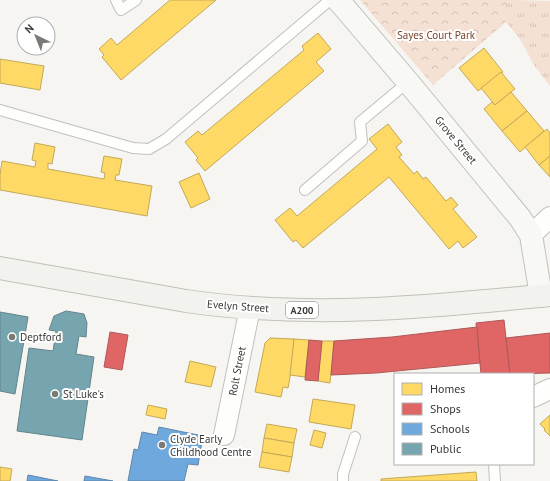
<svg xmlns="http://www.w3.org/2000/svg" width="550" height="481" viewBox="0 0 550 481" font-family="'PT Sans',sans-serif">
<defs>
<pattern id="grass-tufts" width="24" height="20" patternUnits="userSpaceOnUse"><rect width="24" height="20" fill="#f5e0d4"/><path d="M3 7l-1-3M5 7V3M7 7l1-3M15 17l-1-3M17 17v-4M19 17l1-3" fill="none" stroke="#d3c1b7"/></pattern>
<pattern id="park-crowns" width="20" height="18" patternUnits="userSpaceOnUse"><rect width="20" height="18" fill="#f5e0d4"/><path d="M2 6a3 3 0 1 1 6 0M12 15a3 3 0 1 1 6 0" fill="none" stroke="#d3c1b7"/></pattern>
</defs>
<rect width="100%" height="100%" fill="#f6f5f1"/>
<polygon fill="url(#grass-tufts)" points="511,0 550,1 550,86 534,65 520,39 506,22 499,10"/>
<polygon fill="url(#park-crowns)" points="360,0 511,0 499,10 506,22 433,85"/>
<g fill="#ffd966" stroke="#c3a958">
<polygon points="170,0 216,0 121,80 102,57 104,55 99,49 111,38 117,45"/>
<polygon points="318,33 331,49 316,62 324,71 205,171 196,160 198,158 185,142 198,131 202,135 304,50 302,46"/>
<polygon points="484,48 503,72 478,91 459,68"/>
<polygon points="0,59 44,66 40,90 0,83"/>
<polygon points="501,72 515,89 495,105 481,88"/>
<polygon points="511,92 527,111 502,131 484,109 492,102 495,105"/>
<polygon points="527,111 544,131 520,152 502,131"/>
<polygon points="388,124 402,142 396,147 402,155 399,157 414,174 417,171 423,179 426,177 446,201 451,197 458,205 453,209 477,237 463,248 458,241 449,249 389,177 303,248 296,240 293,242 275,220 290,208 297,216 377,149 369,139"/>
<polygon points="547,129 550,133 550,156 539,165 525,147"/>
<polygon points="35,143 55,147 52,164 48,163 48,169 104,179 105,173 101,172 104,156 122,159 119,175 116,175 115,180 152,186 147,216 0,190 0,175 2,161 35,167 36,161 32,160"/>
<polygon points="550,156 550,177 539,165"/>
<polygon points="199,173 210,199 191,208 179,182"/>
<polygon points="270,338 294,339 292,366 288,388 283,387 281,397 255,392 265,343"/>
<polygon points="294,339 309,340 305,377 290,375"/>
<polygon points="322,341 334,341 330,383 318,381"/>
<polygon points="190,361 216,367 211,387 185,382"/>
<polygon points="313,399 355,405 351,429 309,422"/>
<polygon points="148,405 167,409 165,419 146,415"/>
<polygon points="550,415 550,436 544,430 545,429 540,424"/>
<polygon points="267,424 297,429 294,443 264,438"/>
<polygon points="314,430 326,433 322,448 310,445"/>
<polygon points="264,438 294,443 292,457 262,452"/>
<polygon points="262,452 292,457 289,472 259,467"/>
<polygon points="0,467 12,469 10,481 0,481"/>
<polygon points="476,472 477,481 381,481 381,479"/>
</g>
<g fill="#e06666" stroke="#ae5858">
<polygon points="504,320 510,374 481,374 476,323"/>
<polygon points="477,327 480,363 376,373 331,375 334,341 392,337"/>
<polygon points="110,332 128,335 122,370 104,367"/>
<polygon points="550,333 550,373 510,374 506,338"/>
<polygon points="309,340 322,341 318,381 305,380"/>
</g>
<g fill="#6fa8dc" stroke="#5e86aa">
<polygon points="159,427 203,436 198,465 188,464 184,481 128,481 134,449 138,450 142,432 157,435"/>
<polygon points="28,475 58,481 27,481"/>
<polygon points="85,476 113,481 84,481"/>
</g>
<g fill="#76a5af" stroke="#63848b">
<polygon points="66,311 84,314 87,323 86,337 79,336 76,354 94,357 82,440 17,431 29,348 53,351 56,331 49,330 54,316"/>
<polygon points="0,312 28,317 15,394 0,391"/>
</g>
<g fill="none" stroke-linecap="round" stroke-linejoin="round">
<defs>
<g id="lane">
<polyline points="116,0 121,10 136,0"/>
<polyline points="0,110 133,148 149,149 166,139 330,0"/>
<polyline points="305,190 362,141 360,122 408,82"/>
<polyline points="494,464 495,481"/>
<polyline points="343,481 343,474 355,437"/>
</g>
<g id="street">
<polyline points="531,235 550,217"/>
<polyline points="533,397 550,389"/>
<polyline points="224,435 250,308"/>
</g>
<polyline id="secondary" points="338,0 408,82 520,218 531,235 541,296"/>
<path id="primary" d="M 0,268 L 186,301 C 307,319 429,307 550,295"/>
</defs>
<use href="#lane" stroke="#c0c0bd" stroke-width="12"/>
<use href="#street" stroke="#c0c0bd" stroke-width="22"/>
<use href="#secondary" stroke="#c0c0bd" stroke-width="24"/>
<use href="#primary" stroke="#bfc2b7" stroke-width="24"/>
<use href="#lane" stroke="#fefefd" stroke-width="10"/>
<use href="#street" stroke="#fefefd" stroke-width="20"/>
<use href="#secondary" stroke="#f8f8f5" stroke-width="22"/>
<use href="#primary" stroke="#f2f3ee" stroke-width="22"/>
</g>
<g fill="#7a7a77" stroke="#fff" stroke-width="1.5">
<circle cx="12" cy="337" r="4"/>
<circle cx="55" cy="394" r="4"/>
<circle cx="162" cy="445" r="4"/>
</g>
<g text-anchor="middle" dominant-baseline="central" stroke-width="4" stroke-linejoin="round" paint-order="stroke">
<rect fill="#fff" stroke="#747472" stroke-width="1" x="286" y="302" width="32" height="16" rx="3"/>
<g font-size="10" font-weight="bold" fill="#383836">
<text x="302" y="310">A200</text>
</g>
<g font-size="11" fill="#784327" stroke="#fff">
<text x="436" y="35">Sayes Court Park</text>
</g>
<g font-size="11" fill="#383836" stroke="#fff">
<text transform="translate(456 140) rotate(50)">Grove Street</text>
<text transform="translate(238 306) rotate(4)">Evelyn Street</text>
<text transform="translate(237 371) rotate(-79)">Rolt Street</text>
</g>
<g font-size="11" fill="#383836" stroke="#fff" text-anchor="start">
<text x="20" y="337">Deptford</text>
<text x="63" y="394">St Luke's</text>
<text x="170" y="439">Clyde Early<tspan x="170" dy="13">Childhood Centre</tspan></text>
</g>
</g>
<rect x="394" y="373" width="140" height="92" fill="#ffffff" stroke="#afafaf"/>
<rect x="402" y="383" width="20" height="12" fill="#ffd966" stroke="#afafaf"/>
<text x="430" y="393" font-size="12" fill="#383836">Homes</text>
<rect x="402" y="403" width="20" height="12" fill="#e06666" stroke="#afafaf"/>
<text x="430" y="413" font-size="12" fill="#383836">Shops</text>
<rect x="402" y="423" width="20" height="12" fill="#6fa8dc" stroke="#afafaf"/>
<text x="430" y="433" font-size="12" fill="#383836">Schools</text>
<rect x="402" y="443" width="20" height="12" fill="#76a5af" stroke="#afafaf"/>
<text x="430" y="453" font-size="12" fill="#383836">Public</text>
<g transform="translate(36 36) rotate(317)"><circle r="19" fill="#ffffff" stroke="#afafaf"/>
<path d="M0-3L7 15L0 10L-7 15Z" fill="#7a7a77"/>
<text y="-6" font-size="11" font-weight="bold" text-anchor="middle" fill="#383836">N</text>
</g>
</svg>
